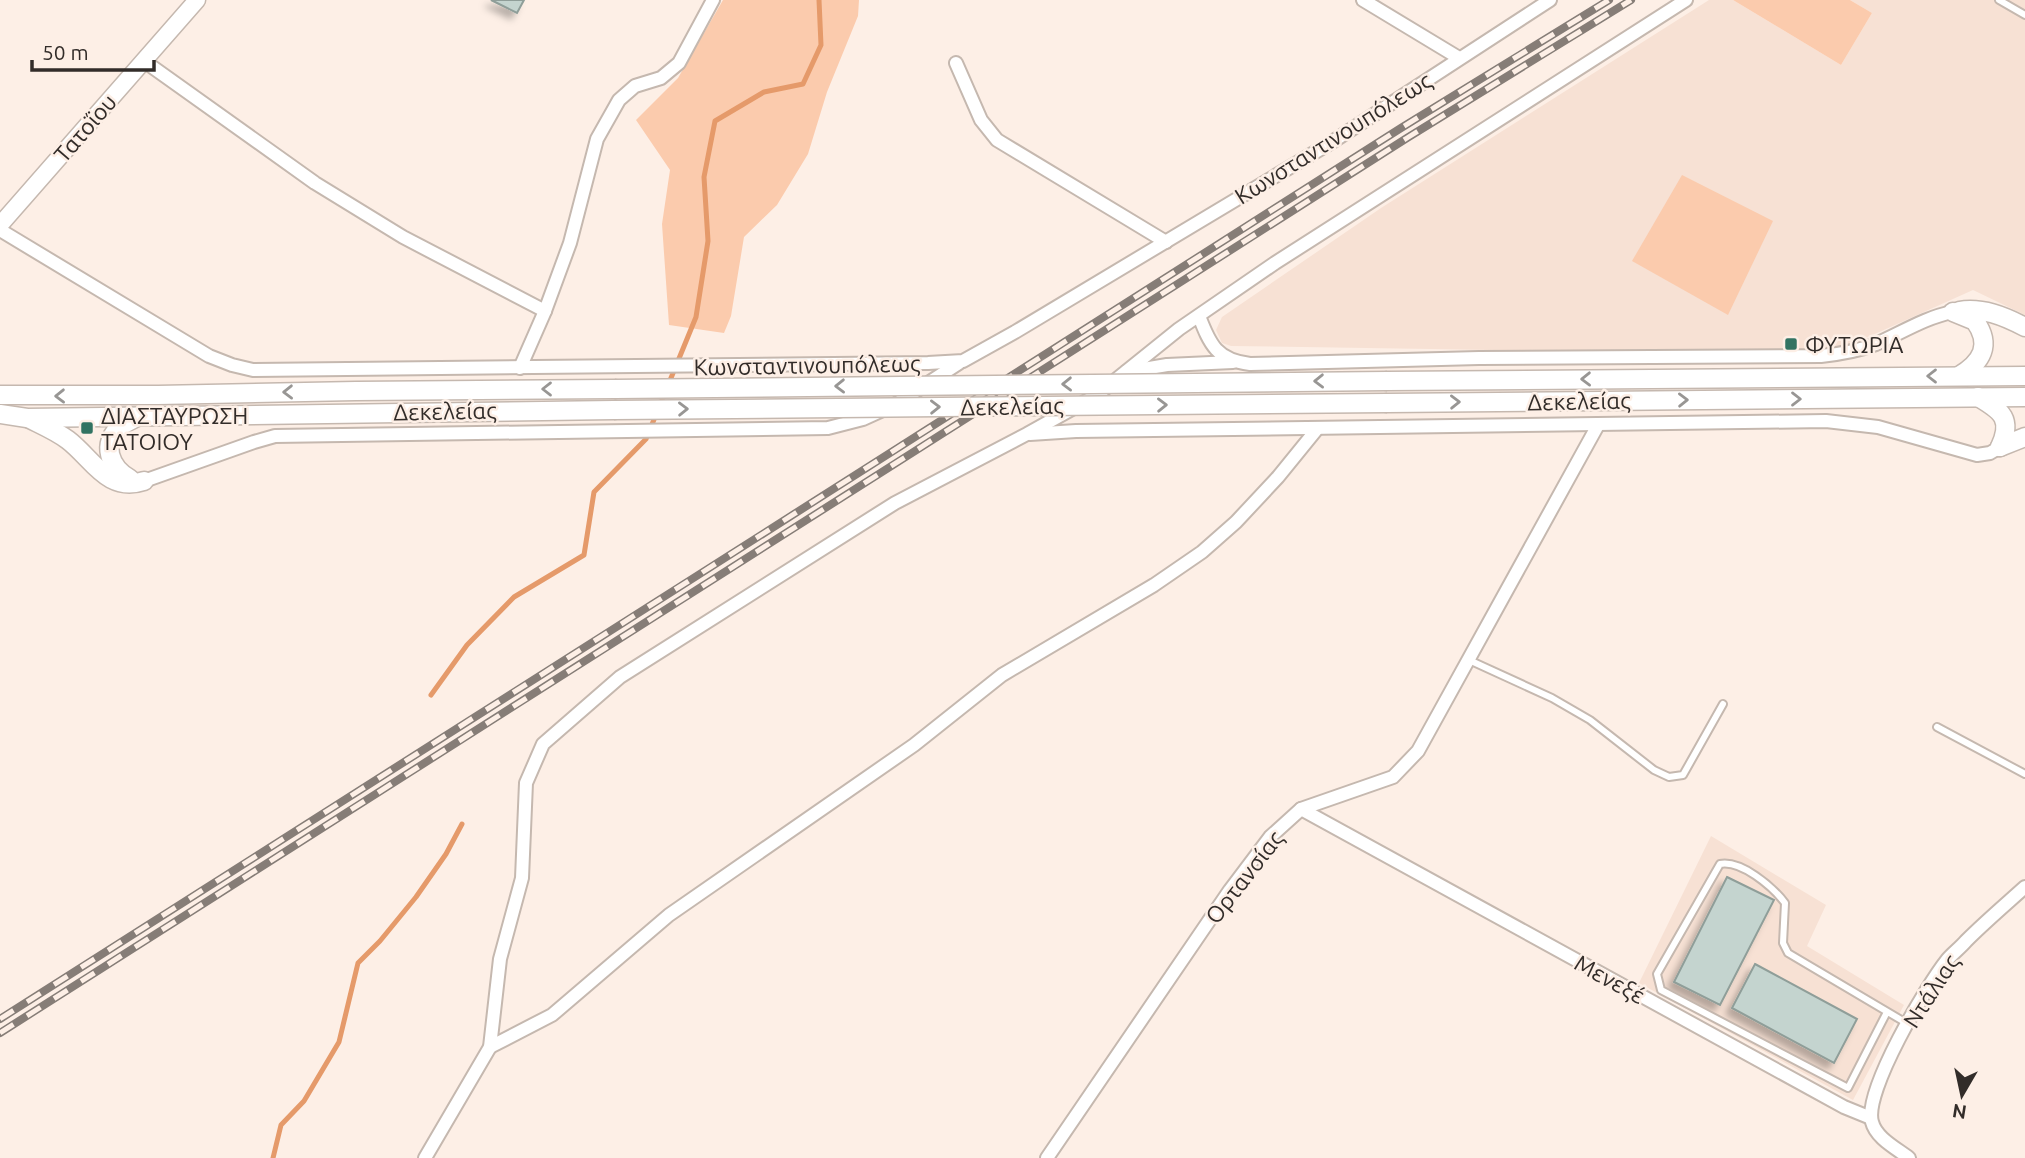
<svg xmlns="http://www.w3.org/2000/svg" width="2025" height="1158" viewBox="0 0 2025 1158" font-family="Ubuntu,sans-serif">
<defs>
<filter id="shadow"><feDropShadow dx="-6" dy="6" stdDeviation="3.5" flood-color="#0004"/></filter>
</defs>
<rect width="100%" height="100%" fill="#fdefe6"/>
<g fill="#f7e1d4">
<polygon points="1709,0 1733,0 1841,65 1872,13 1850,0 2025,0 2025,315 1973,290 1828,355 1231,346 1222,343 1216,330 1222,317 1381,208"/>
<polygon points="1711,836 1826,905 1807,946 1904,1005 1853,1100 1639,983"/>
</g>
<g fill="#fbcbad">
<polygon points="723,0 859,0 858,16 827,92 808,154 777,205 744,237 731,316 724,333 669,325 662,224 670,170 636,120 678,78"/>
<polygon points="1733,0 1850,0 1872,13 1841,65"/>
<polygon points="1682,175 1773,221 1728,315 1632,261"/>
</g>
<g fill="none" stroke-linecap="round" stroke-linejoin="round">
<g stroke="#e59a6a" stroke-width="5">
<polyline points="431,695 467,645 514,597 584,555 594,492 646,439 696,317 708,241 704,177 715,121 764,92 803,84 821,45 819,0"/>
<polyline points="273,1158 281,1125 304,1101 339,1042 358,963 380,941 416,897 446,854 462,824"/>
</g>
</g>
<g fill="#c4d4cf" stroke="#8f9e99" stroke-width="2" filter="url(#shadow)">
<polygon points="491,0 524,0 517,13"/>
<polygon points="1727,877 1774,900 1720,1005 1674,982"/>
<polygon points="1755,964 1857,1019 1834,1063 1732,1008"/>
</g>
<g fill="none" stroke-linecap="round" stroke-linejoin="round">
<defs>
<g id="service">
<polyline points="1999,0 2025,15"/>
<polyline points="1469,660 1552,698 1590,720 1654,770 1669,777 1683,775 1723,704"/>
<polyline points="1937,727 2025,774"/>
<path d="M 1887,1012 L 1848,1088 L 1661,990 L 1657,974 L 1720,864 C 1741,860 1772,886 1785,903 L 1783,943 L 1788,953 L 1908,1024"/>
</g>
<g id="minor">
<polyline points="1363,0 1459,58"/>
<polyline points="144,61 315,183 403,237 545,311"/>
<polyline points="956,63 981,120 997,140 1166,242"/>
<polyline points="0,230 209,356 232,365 253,370 928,363 963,361 1015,332 1332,142 1550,0"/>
<path d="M 1199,316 C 1210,345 1217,360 1250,364 L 1479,358 L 1821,356 C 1840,354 1858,351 1876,344 C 1901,333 1926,317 1953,312"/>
<polyline points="520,368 545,311 570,243 597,139 619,100 635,86 661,78 679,63 713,0"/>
<polyline points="1126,372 1167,365 1233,362"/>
<polyline points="1030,434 1076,431 1826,421 1878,427 1977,455 1990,453 2000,447"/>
<polyline points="144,481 254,442 275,436 828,428 863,419 896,404 959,363"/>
<polyline points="1301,809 1844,1107 1871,1118"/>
<polyline points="490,1047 552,1015 669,915 914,745 1002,675 1154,585 1202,552 1236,522 1278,477 1317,429"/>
<polyline points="425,1158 490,1047 500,959 522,878 526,783 543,744 620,677 895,503 1027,434 1097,395 1179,329 1275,263 1686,0"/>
<polyline points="1047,1158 1230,890 1270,837 1301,809 1393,777 1418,751 1598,425"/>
<path d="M 1909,1158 C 1896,1148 1876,1138 1872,1122 C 1863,1092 1927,985 1947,960 C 1953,953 1960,948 1966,941 C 1985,922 2005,905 2025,887"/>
</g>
<polyline id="tertiary" points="0,225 197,0"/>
<g id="secondary">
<path d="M 1959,311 C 1982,307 2004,316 2025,327"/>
<path d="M 1953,312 L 1975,321 C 1992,345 1982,362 1959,376"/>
<polyline points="1387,381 2025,376"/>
<polyline points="0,395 158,395 356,391 615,389"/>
<path d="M 1978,397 C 2002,411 2013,419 2000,447"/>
<polyline points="1387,403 2025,397"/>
<polyline points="0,414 27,418 614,410"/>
<path d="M 30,419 C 42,425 56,431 68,440 C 93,459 107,493 144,481"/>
<polyline points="2000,447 2025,437"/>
<path d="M 130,479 C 110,468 100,443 121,426 C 126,422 132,420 137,417"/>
</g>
</defs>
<use href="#service" stroke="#c5b8af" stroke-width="10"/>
<use href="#minor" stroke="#c5b8af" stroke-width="16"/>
<use href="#tertiary" stroke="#c5b8af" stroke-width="19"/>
<use href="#secondary" stroke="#c5b8af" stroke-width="21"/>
<use href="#service" stroke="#fff" stroke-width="6"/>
<use href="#minor" stroke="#fff" stroke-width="12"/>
<use href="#tertiary" stroke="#fff" stroke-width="16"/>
<use href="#secondary" stroke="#fff" stroke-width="18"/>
<defs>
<g id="rail">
<polyline points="0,1019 1401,128 1609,0"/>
<polyline points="0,1033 1407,138 1631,0"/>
</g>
</defs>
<use href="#rail" stroke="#867d77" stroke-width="8"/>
<use href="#rail" stroke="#fdefe6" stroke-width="5" stroke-dasharray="16" stroke-linecap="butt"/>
<defs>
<g id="secondary-bridge">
<polyline points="615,389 1387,381"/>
<polyline points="614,410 1387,403"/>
</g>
</defs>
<use href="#secondary-bridge" stroke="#c5b8af" stroke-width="21" stroke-linecap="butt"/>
<use href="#secondary-bridge" stroke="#fff" stroke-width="18"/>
</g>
<defs><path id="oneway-chevron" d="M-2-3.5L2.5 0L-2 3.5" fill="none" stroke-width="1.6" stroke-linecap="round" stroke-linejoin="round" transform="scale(1.75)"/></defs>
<g stroke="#989694">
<use href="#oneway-chevron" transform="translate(1932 376) rotate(180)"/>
<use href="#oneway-chevron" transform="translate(1586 379) rotate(179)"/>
<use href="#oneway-chevron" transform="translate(1319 381) rotate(179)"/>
<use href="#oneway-chevron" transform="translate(1067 384) rotate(179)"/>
<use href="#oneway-chevron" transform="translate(840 386) rotate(179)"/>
<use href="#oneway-chevron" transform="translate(547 389) rotate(180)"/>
<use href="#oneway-chevron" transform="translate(288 392) rotate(179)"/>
<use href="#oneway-chevron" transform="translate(60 396) rotate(179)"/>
<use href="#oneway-chevron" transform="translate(1796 399)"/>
<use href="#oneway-chevron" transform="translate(1683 400) rotate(-1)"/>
<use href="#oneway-chevron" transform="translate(1455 402) rotate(-1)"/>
<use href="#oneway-chevron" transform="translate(1162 405) rotate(-1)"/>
<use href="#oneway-chevron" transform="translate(935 407) rotate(-1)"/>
<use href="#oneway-chevron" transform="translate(683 409) rotate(-1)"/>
</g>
<g fill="#327362" stroke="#fdefe6" stroke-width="2.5">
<rect x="1784" y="337" width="14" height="14" rx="3.5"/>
<rect x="80" y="421" width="14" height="14" rx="3.5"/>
</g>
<g text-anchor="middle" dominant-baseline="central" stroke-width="5" stroke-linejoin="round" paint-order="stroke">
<g font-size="23" fill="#322c29" stroke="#fdefe6">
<text transform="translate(85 128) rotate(-49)">Τατοΐου</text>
<text transform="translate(1333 138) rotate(-32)">Κωνσταντινουπόλεως</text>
<text transform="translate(807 365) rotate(-1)">Κωνσταντινουπόλεως</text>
<text transform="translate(1579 401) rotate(-1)">Δεκελείας</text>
<text transform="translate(1012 406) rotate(-1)">Δεκελείας</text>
<text transform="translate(445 411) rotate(-1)">Δεκελείας</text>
<text transform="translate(1244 877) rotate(-52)">Ορτανσίας</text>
<text transform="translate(1610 979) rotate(29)">Μενεξέ</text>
<text transform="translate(1931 991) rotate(-57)">Ντάλιας</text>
</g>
<g font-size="23" fill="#322c29" stroke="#fdefe6" text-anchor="start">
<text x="1805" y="344">ΦΥΤΩΡΙΑ</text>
<text x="101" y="415">ΔΙΑΣΤΑΥΡΩΣΗ<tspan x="101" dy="26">ΤΑΤΟΙΟΥ</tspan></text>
</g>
</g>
<g transform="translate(1962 1095) rotate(189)" stroke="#fdefe6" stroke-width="5" paint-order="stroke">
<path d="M0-5L12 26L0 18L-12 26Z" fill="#322c29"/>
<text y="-10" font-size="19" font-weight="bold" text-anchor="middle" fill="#322c29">N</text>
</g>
<path d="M32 60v10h122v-10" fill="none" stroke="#322c29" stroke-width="3.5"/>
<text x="42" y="60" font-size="21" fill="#322c29" stroke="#fdefe6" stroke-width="5" paint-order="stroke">50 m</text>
</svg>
